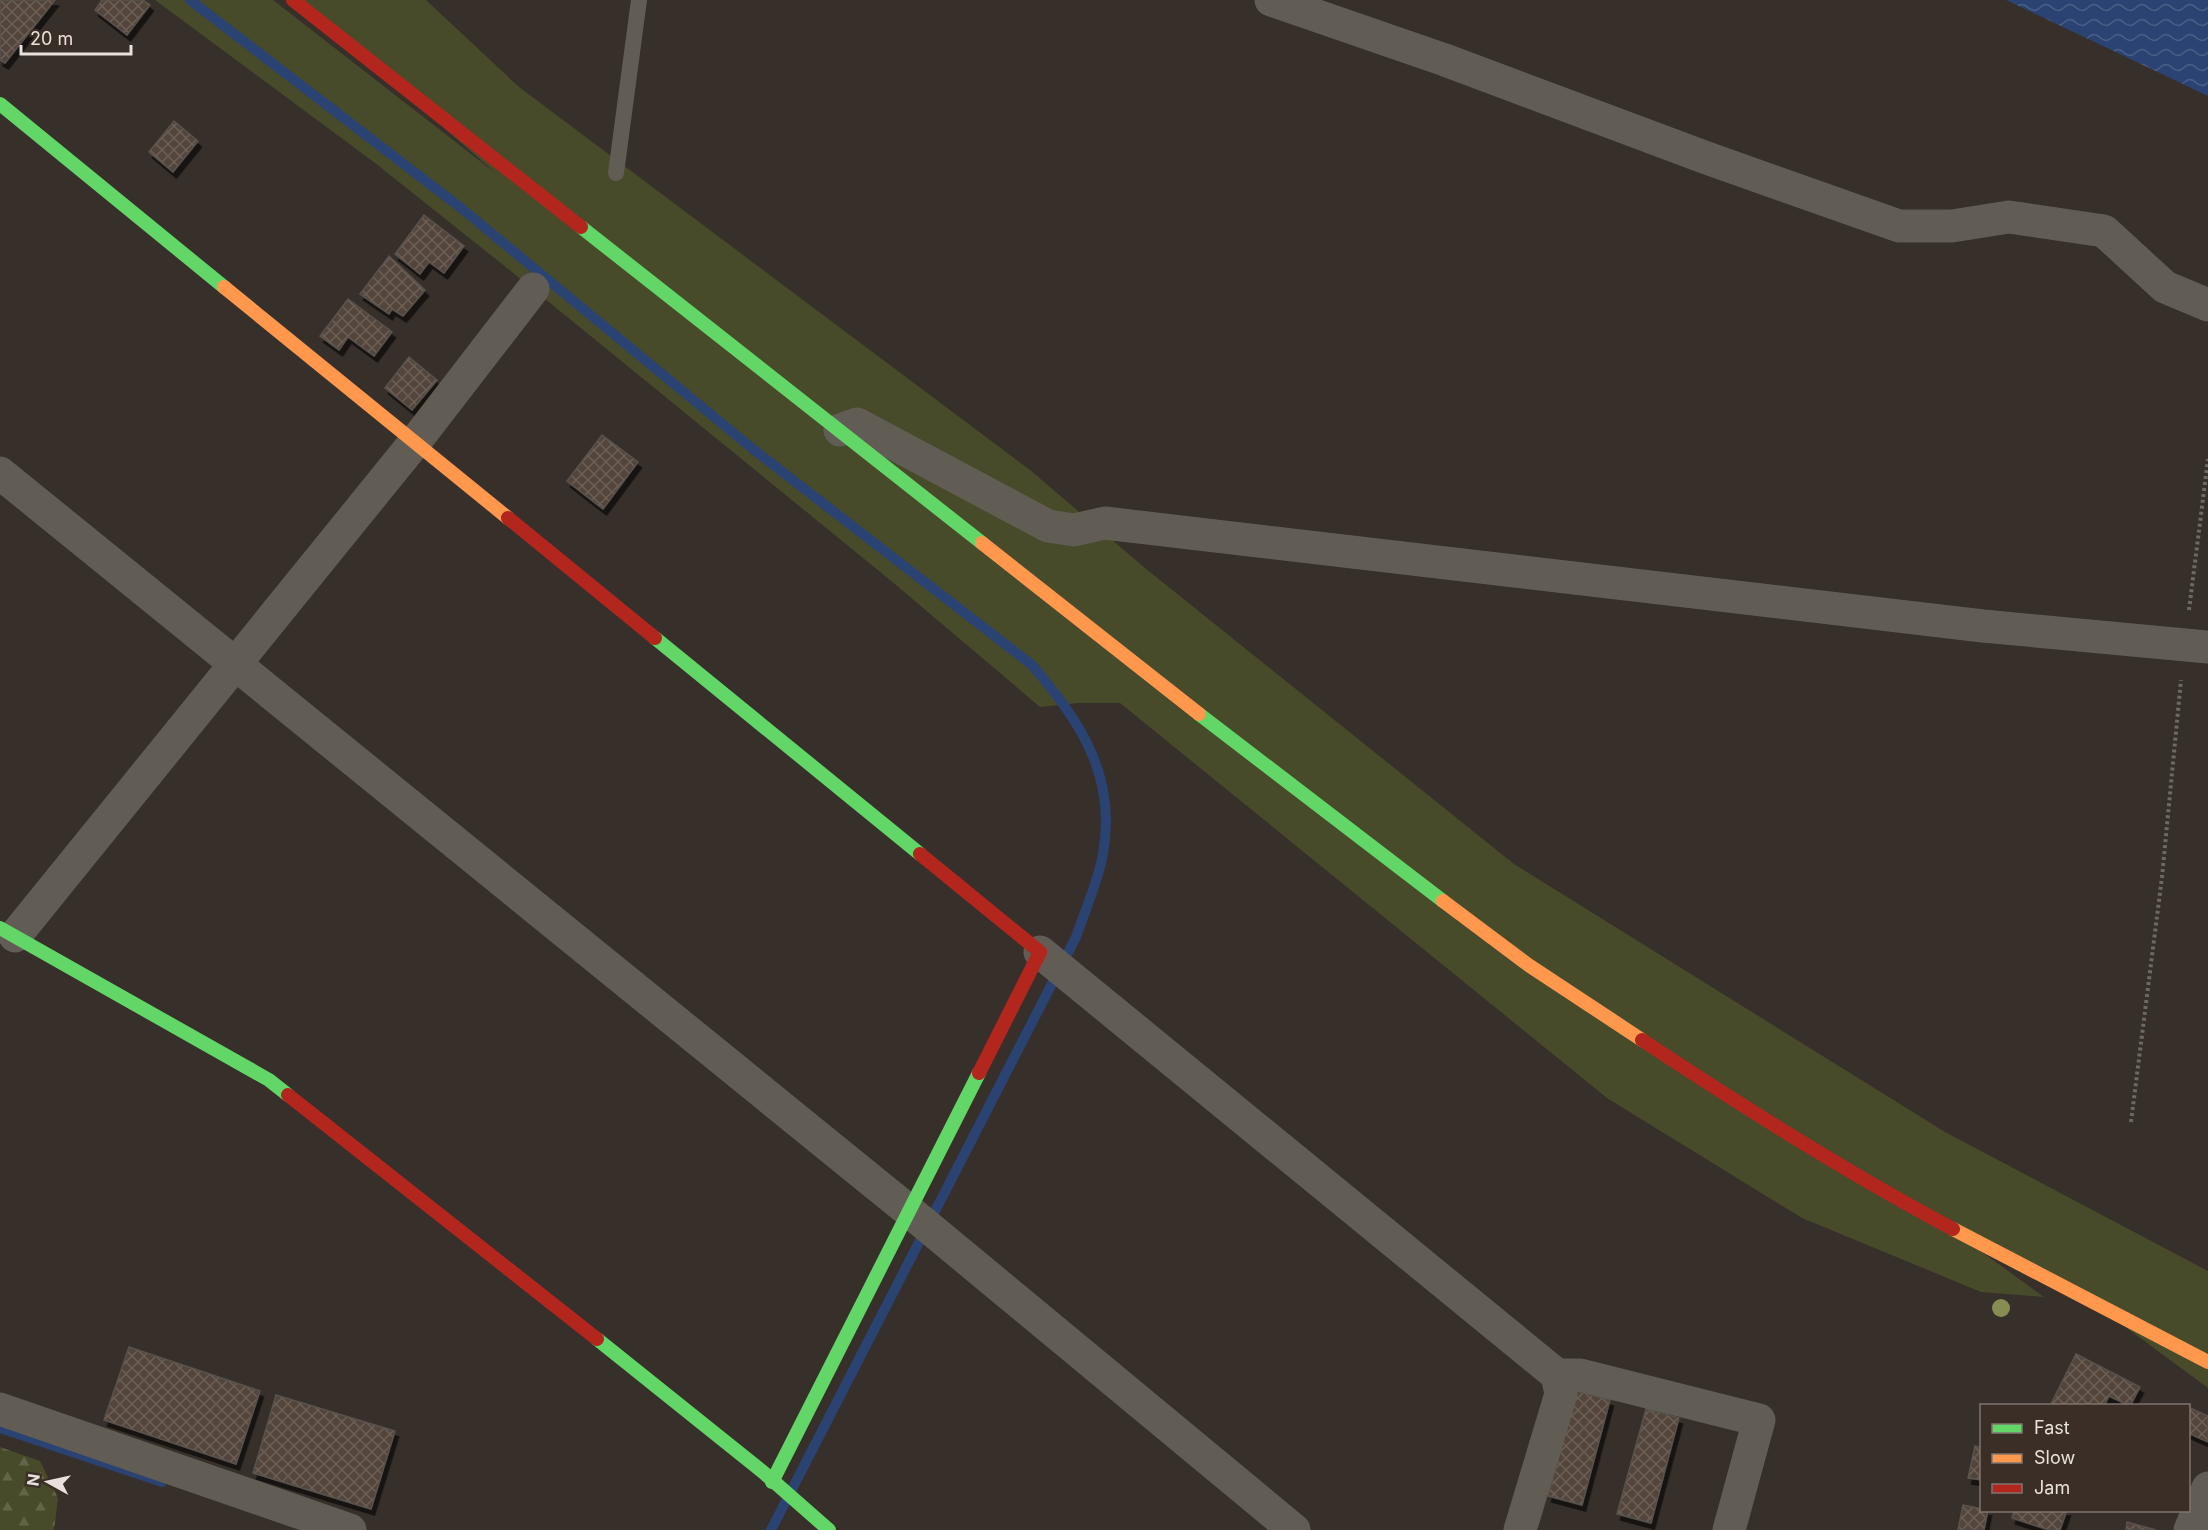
<svg xmlns="http://www.w3.org/2000/svg" width="2208" height="1530" viewBox="0 0 2208 1530" font-family="Inter,sans-serif">
<defs>
<pattern id="forest-firs" width="22" height="20" patternUnits="userSpaceOnUse" patternTransform="scale(1.5)"><rect width="22" height="20" fill="#474b2a"/><path d="M5 1l3.5 6h-7zM16 11l3.5 6h-7z" fill="#626548"/></pattern>
<pattern id="water-waves" width="16" height="10" patternUnits="userSpaceOnUse" patternTransform="scale(1.5)"><rect width="16" height="10" fill="#2b4373"/><path d="M0 5q4-4 8 0t8 0" fill="none" stroke="#4a5e86"/></pattern>
<pattern id="building-cross-hatch" width="8" height="8" patternUnits="userSpaceOnUse" patternTransform="scale(1.5)"><rect width="8" height="8" fill="#53453b"/><path d="M0 0l8 8M0 8l8-8" fill="none" stroke="#6c6057"/></pattern>
<filter id="shadow"><feDropShadow dx="3.5" dy="6" stdDeviation="0" flood-color="#0009"/></filter>
</defs>
<rect width="100%" height="100%" fill="#362f2a"/>
<polygon fill="#474b2a" points="155,0 273,0 498,175 297,0 426,0 519,87 1030,470 1145,568 1514,864 1945,1132 2208,1271 2208,1388 2090,1301 1934,1217 2044,1297 1981,1292 1802,1218 1607,1098 1120,703 1079,703 1040,707 890,580 507,268 375,163"/>
<polygon fill="url(#forest-firs)" points="0,1447 40,1461 58,1498 54,1530 0,1530"/>
<polygon fill="url(#water-waves)" points="2006,0 2208,0 2208,96"/>
<g fill="none" stroke-linecap="round" stroke-linejoin="round">
<g stroke="#2b4373" stroke-width="10">
<path d="M 190,0 L 461,208 L 754,450 L 1032,665 C 1080,722 1117,775 1103,854 C 1098,882 1085,910 1076,937 L 771,1530"/>
<polyline points="0,1428 162,1482"/>
</g>
</g>
<g fill="url(#building-cross-hatch)" stroke="#58524e" stroke-width="1.5" filter="url(#shadow)">
<polygon points="0,0 55,0 5,63 0,60"/>
<polygon points="102,0 143,0 150,5 127,35 95,10"/>
<polygon points="174,121 198,141 173,172 149,152"/>
<polygon points="424,215 464,246 444,273 429,262 420,274 395,254"/>
<polygon points="389,256 425,290 403,316 392,309 389,314 360,294"/>
<polygon points="348,299 392,332 374,356 348,337 339,350 320,336"/>
<polygon points="409,357 437,380 412,410 385,388"/>
<polygon points="602,435 638,462 603,509 567,481"/>
<polygon points="129,1347 260,1391 236,1464 104,1420"/>
<polygon points="2076,1354 2140,1387 2130,1406 2109,1396 2104,1406 2050,1406"/>
<polygon points="1577,1391 1610,1400 1582,1505 1548,1496"/>
<polygon points="276,1395 395,1431 371,1509 253,1473"/>
<polygon points="2188,1407 2208,1416 2208,1442 2188,1433"/>
<polygon points="1646,1409 1679,1418 1651,1523 1617,1514"/>
<polygon points="1975,1446 1982,1448 1982,1480 1968,1478"/>
<polygon points="1963,1505 1988,1510 1984,1530 1958,1530"/>
<polygon points="2014,1510 2067,1510 2060,1530 2049,1530 2012,1518"/>
<polygon points="2127,1522 2156,1530 2126,1530"/>
</g>
<g fill="none" stroke-linecap="round" stroke-linejoin="round">
<g stroke="#6e6a63" stroke-width="4" stroke-dasharray="3 3" stroke-linecap="butt">
<polyline points="2189,610 2208,459"/>
<polyline points="2131,1122 2162,877 2181,680"/>
</g>
<polyline stroke="#625d54" stroke-width="16" points="616,173 639,0"/>
<g stroke="#625d54" stroke-width="33">
<polyline points="1271,0 1445,60 1704,157 1899,226 1952,226 2009,217 2104,231 2165,287 2208,305"/>
<polyline points="840,430 857,424 1048,526 1074,530 1105,523 1983,626 2208,647"/>
<polyline points="0,473 909,1211 1294,1530"/>
<polyline points="15,936 415,442 533,289"/>
<polyline points="1040,952 1557,1375 1561,1394 1520,1530"/>
<polyline points="1557,1375 1580,1375 1759,1420 1729,1530"/>
<polyline points="0,1409 350,1530"/>
<polyline points="2190,1530 2208,1488"/>
</g>
<g stroke="#63d668" stroke-width="14">
<polyline points="0,104 224,287"/>
<polyline points="581,227 982,543"/>
<polyline points="655,638 920,854"/>
<polyline points="1199,714 1443,901"/>
<polyline points="0,928 269,1080 288,1095"/>
<polyline points="597,1339 763,1472 829,1530"/>
<polyline points="772,1482 979,1073"/>
</g>
<g stroke="#ff974d" stroke-width="14">
<polyline points="224,287 508,518"/>
<polyline points="982,543 1199,714"/>
<polyline points="1443,901 1527,964 1642,1040"/>
<polyline points="1953,1229 2208,1362"/>
</g>
<g stroke="#b3261e" stroke-width="14">
<polyline points="293,0 581,227"/>
<polyline points="508,518 655,638"/>
<polyline points="920,854 1040,952 979,1073"/>
<path d="M 1642,1040 C 1743,1107 1846,1172 1953,1229"/>
<polyline points="288,1095 597,1339"/>
</g>
</g>
<circle fill="#878c53" cx="2001" cy="1308" r="9"/>
<rect x="1980" y="1404" width="210" height="108" fill="#3a2e26" stroke="#80766f" stroke-width="1.5"/>
<rect x="1992" y="1424" width="30" height="9" fill="#63d668" stroke="#80766f" stroke-width="1.5"/>
<text x="2034" y="1434" font-size="18" fill="#e9e1dc">Fast</text>
<rect x="1992" y="1454" width="30" height="9" fill="#ff974d" stroke="#80766f" stroke-width="1.5"/>
<text x="2034" y="1464" font-size="18" fill="#e9e1dc">Slow</text>
<rect x="1992" y="1484" width="30" height="9" fill="#b3261e" stroke="#80766f" stroke-width="1.5"/>
<text x="2034" y="1494" font-size="18" fill="#e9e1dc">Jam</text>
<g transform="translate(48 1482) rotate(278)" stroke="#3a2e26" stroke-width="4.5" paint-order="stroke">
<path d="M0-4.5L10 22L0 15L-10 22Z" fill="#e9e1dc"/>
<text y="-9" font-size="16" font-weight="bold" text-anchor="middle" fill="#e9e1dc">N</text>
</g>
<path d="M21 45v9h110v-9" fill="none" stroke="#e9e1dc" stroke-width="3"/>
<text x="30" y="45" font-size="18" fill="#e9e1dc" stroke="#3a2e26" stroke-width="4.5" paint-order="stroke">20 m</text>
</svg>
